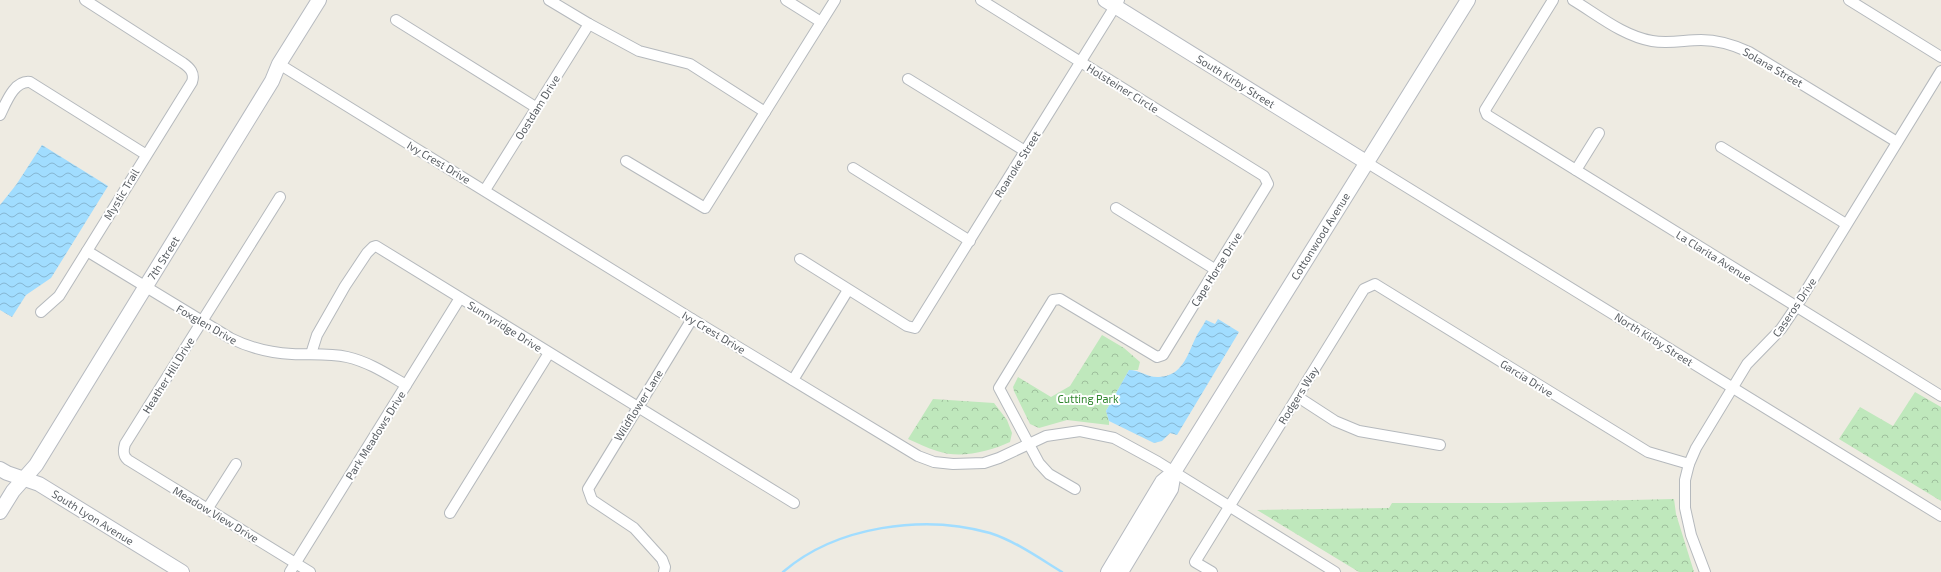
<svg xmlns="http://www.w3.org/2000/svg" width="1941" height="572" viewBox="0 0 1941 572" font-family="'Exo 2',sans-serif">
<defs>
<pattern id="park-crowns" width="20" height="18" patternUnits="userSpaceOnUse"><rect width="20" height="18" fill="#bfe8bc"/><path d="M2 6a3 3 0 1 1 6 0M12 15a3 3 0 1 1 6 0" fill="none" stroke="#9ebf9c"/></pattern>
<pattern id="water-waves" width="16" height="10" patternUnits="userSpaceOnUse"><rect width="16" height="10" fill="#a1ddff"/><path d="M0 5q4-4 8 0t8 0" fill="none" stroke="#86b6d2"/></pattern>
</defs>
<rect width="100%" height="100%" fill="#eeebe2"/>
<g fill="url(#park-crowns)">
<polygon points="1102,335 1124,348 1140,362 1138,370 1129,370 1106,411 1109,421 1109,425 1067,420 1039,428 1030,424 1014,391 1013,387 1018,377 1051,397 1070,386"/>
<polygon points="1915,392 1941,407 1941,501 1839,439 1860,407 1893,426"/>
<path d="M 933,399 L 994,403 L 1007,420 L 1012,433 L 1010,442 C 988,452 960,459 937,451 C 927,448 918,443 908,439 Z"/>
<polygon points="1674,499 1676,514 1694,572 1359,572 1257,510 1389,508 1392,503 1503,503"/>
</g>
<g fill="url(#water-waves)">
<polygon points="42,145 108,186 51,278 26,295 12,317 0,310 0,205 16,185"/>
<path d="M 1218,319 L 1239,332 L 1177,435 L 1170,433 L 1162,441 L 1154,443 L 1109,421 L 1106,411 L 1129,370 C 1140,370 1148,378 1159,377 C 1182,376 1187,356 1195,339 C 1198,332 1203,326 1206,320 L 1215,324 Z"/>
</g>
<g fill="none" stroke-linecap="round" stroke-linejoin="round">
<path stroke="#a1ddff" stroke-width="2.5" d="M 783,572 C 836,526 924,514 990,533 C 1015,541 1039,558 1062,572"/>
<defs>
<g id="street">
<polyline points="549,0 589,24 639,51 690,64 765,112"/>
<polyline points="786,0 821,22"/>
<polyline points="981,0 1264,176 1268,184 1163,355 1157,357 1060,299 1053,300 999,388 1039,463 1049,474 1075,489"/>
<polyline points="1553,0 1485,110 1487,115 1941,396"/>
<path d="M 1573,0 C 1598,15 1623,36 1652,41 C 1669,44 1685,40 1701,40 C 1718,40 1734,45 1749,52 L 1897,142"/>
<polyline points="1849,0 1941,57"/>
<polyline points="396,20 537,108"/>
<polyline points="279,64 692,319 918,456 934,462 953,464 984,463 999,458 1046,436 1080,431 1114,438 1158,462 1335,572"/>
<polyline points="908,79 1025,151"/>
<path d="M 0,115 C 6,103 14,80 30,82 L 145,154"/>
<polyline points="1721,147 1846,224"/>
<polyline points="626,161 705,208 835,0"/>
<polyline points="1366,162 1941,516"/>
<polyline points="853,168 970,241"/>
<polyline points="1576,170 1599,133"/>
<polyline points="485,190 589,24"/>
<path d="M 280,197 L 125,444 C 123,451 123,456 128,460 L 310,572"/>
<polyline points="1116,208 1216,270"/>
<path d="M 87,251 L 230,338 C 250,348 270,353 292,354 C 311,355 329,353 347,357 C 369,362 387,374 406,385"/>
<polyline points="800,259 907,326 915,328 1119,0"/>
<path d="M 41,312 L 59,296 L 192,82 C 195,73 190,68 183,63 L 85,0"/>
<polyline points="311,354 317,335 345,286 367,253 373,247 376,246 794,503"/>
<polyline points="793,380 848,290"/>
<polyline points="1298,397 1335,421 1359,431 1440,445"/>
<polyline points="208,508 236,464"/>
<polyline points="450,513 549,353"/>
<polyline points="290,572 460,298"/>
<polyline points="664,572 665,567 662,559 634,528 592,500 588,489 692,319"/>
<polyline points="1212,572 1195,562 1364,289 1375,284 1648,452 1689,464"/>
<polyline points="1705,572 1691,535 1685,508 1685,480 1689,464 1696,448 1747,364 1781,329 1796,307 1941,71"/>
</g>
<g id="secondary">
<polyline points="1105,0 1366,162"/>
<polyline points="0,469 7,473 39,484 182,572"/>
<polyline points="0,512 13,491 36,465 272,81 279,64 319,0"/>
<polyline points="1108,572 1162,482 1174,472 1468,0"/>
<polyline points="1121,572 1171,489 1174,472"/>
</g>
</defs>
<use href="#street" stroke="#b5b9bd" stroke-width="12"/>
<use href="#secondary" stroke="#b6bac0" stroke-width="16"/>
<use href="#street" stroke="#fff" stroke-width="10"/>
<use href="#secondary" stroke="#fff" stroke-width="14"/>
</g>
<g text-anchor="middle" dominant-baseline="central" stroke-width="4" stroke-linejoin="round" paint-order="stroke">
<g font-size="11" fill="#5a5f64" stroke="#fff">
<text transform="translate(1773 67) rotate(30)">Solana Street</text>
<text transform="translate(1236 81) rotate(32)">South Kirby Street</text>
<text transform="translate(1123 88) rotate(32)">Holsteiner Circle</text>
<text transform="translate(537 107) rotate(-58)">Oostdam Drive</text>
<text transform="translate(439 162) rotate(31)">Ivy Crest Drive</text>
<text transform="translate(1017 164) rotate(-58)">Roanoke Street</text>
<text transform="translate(121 194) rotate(-59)">Mystic Trail</text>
<text transform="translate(1320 236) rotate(-58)">Cottonwood Avenue</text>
<text transform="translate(1714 256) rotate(32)">La Clarita Avenue</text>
<text transform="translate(163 258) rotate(-58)">7th Street</text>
<text transform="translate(1216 269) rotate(-58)">Cape Horse Drive</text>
<text transform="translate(1794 307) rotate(-56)">Caseros Drive</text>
<text transform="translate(207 324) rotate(30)">Foxglen Drive</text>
<text transform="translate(505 326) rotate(32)">Sunnyridge Drive</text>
<text transform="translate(714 332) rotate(31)">Ivy Crest Drive</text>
<text transform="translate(1654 339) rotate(32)">North Kirby Street</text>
<text transform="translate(168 375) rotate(-58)">Heather Hill Drive</text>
<text transform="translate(1527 378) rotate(32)">Garcia Drive</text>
<text transform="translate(1298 395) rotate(-58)">Rodgers Way</text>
<text transform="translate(638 405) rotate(-58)">Wildflower Lane</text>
<text transform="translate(375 435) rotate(-58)">Park Meadows Drive</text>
<text transform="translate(216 514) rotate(31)">Meadow View Drive</text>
<text transform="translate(93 517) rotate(32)">South Lyon Avenue</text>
</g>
<g font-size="11" fill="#31872f" stroke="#fff">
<text x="1088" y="398">Cutting Park</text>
</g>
</g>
</svg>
